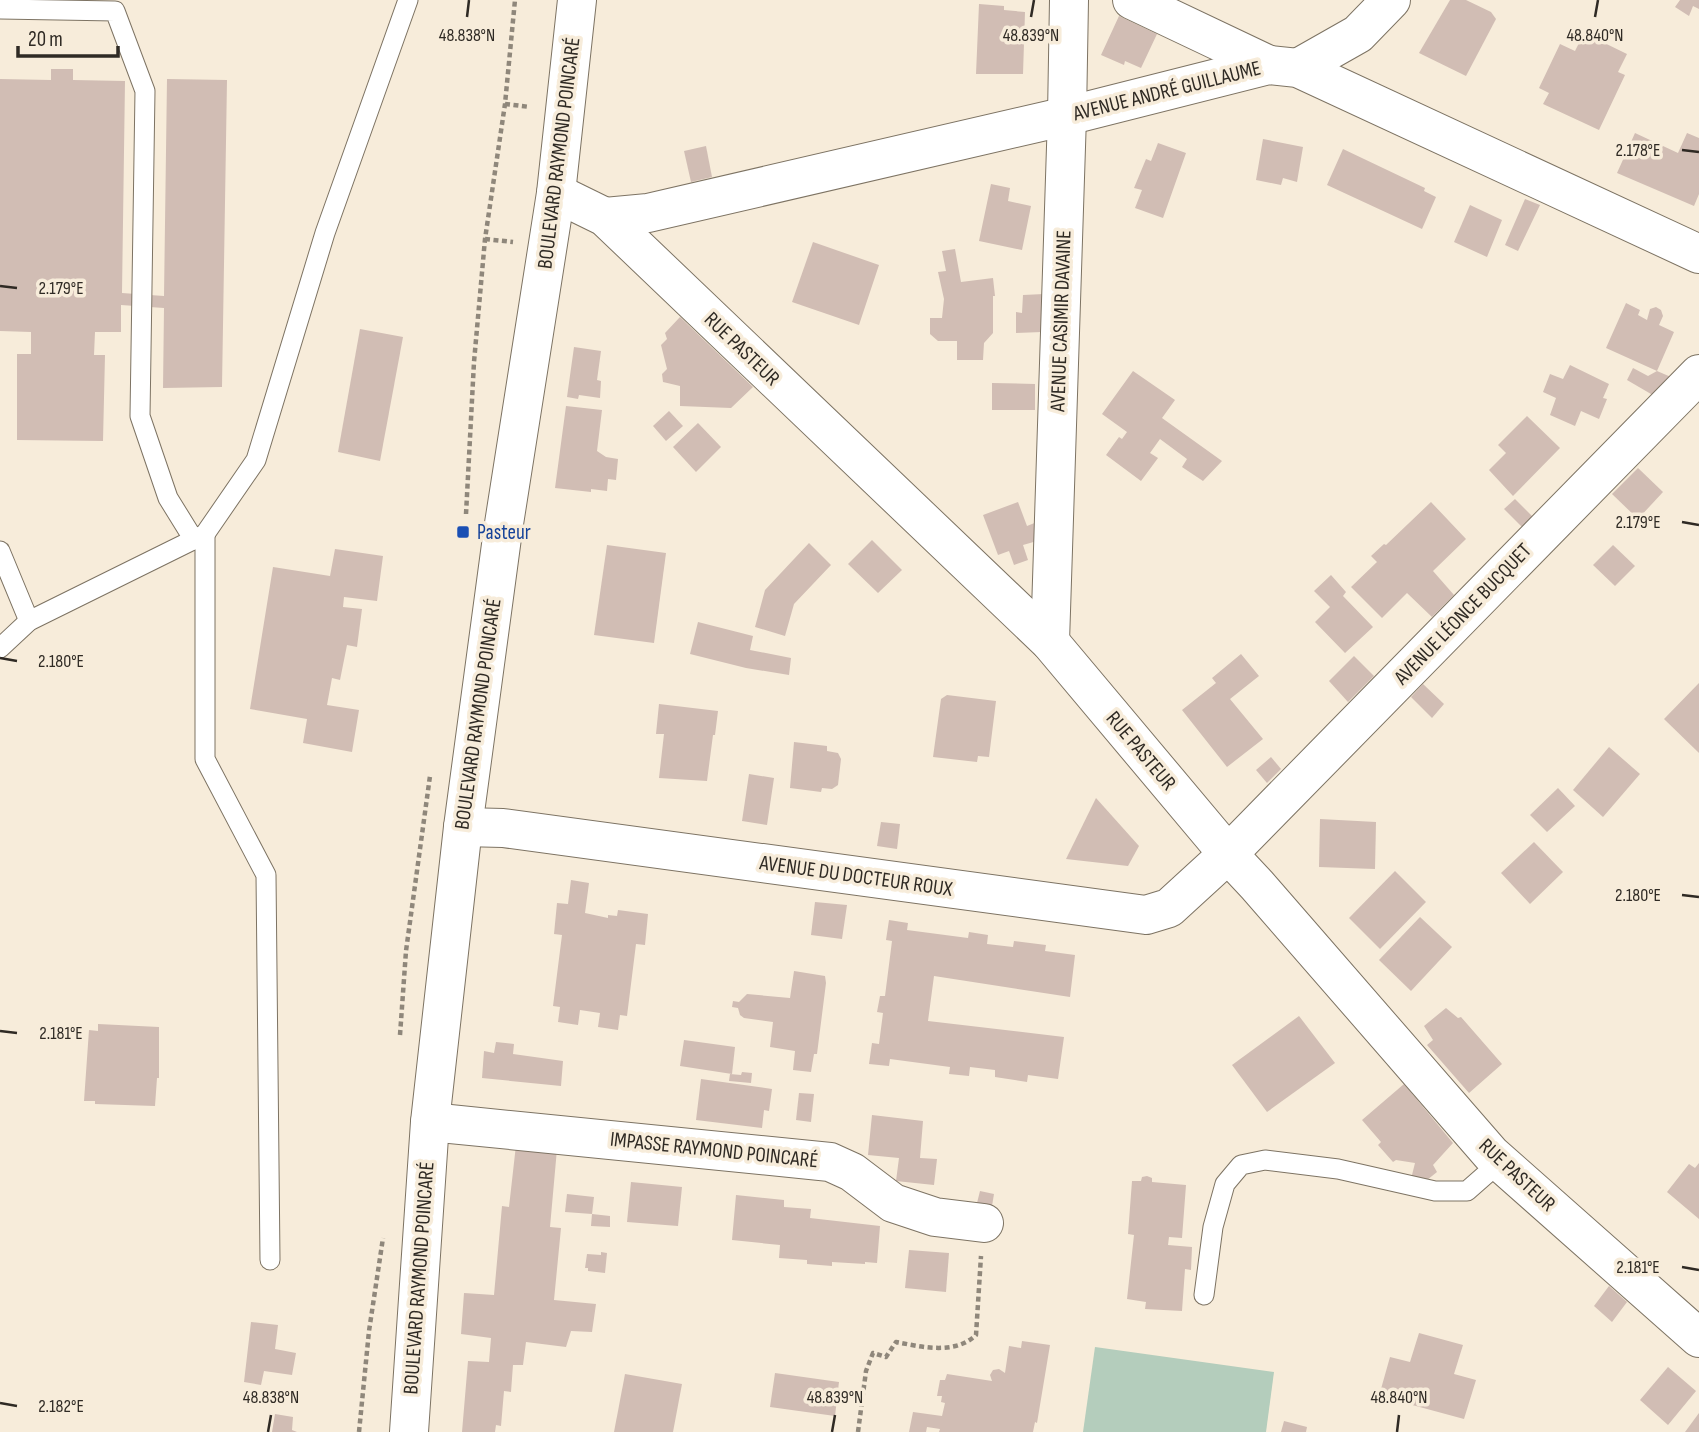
<svg xmlns="http://www.w3.org/2000/svg" width="1699" height="1432" viewBox="0 0 1699 1432" font-family="'Sofia Sans Condensed',sans-serif">
<rect width="100%" height="100%" fill="#f7ecda"/>
<polygon fill="#b4cdbc" points="1095,1347 1274,1372 1266,1432 1083,1432"/>
<g fill="#d1bdb4">
<polygon points="1450,0 1466,0 1491,12 1496,19 1466,76 1419,53"/>
<polygon points="1680,0 1699,0 1699,9 1693,6 1689,16 1675,7"/>
<polygon points="979,4 1004,6 1004,10 1025,12 1023,74 976,74"/>
<polygon points="1119,16 1157,34 1141,68 1125,61 1124,65 1101,55"/>
<polygon points="1584,33 1627,54 1618,72 1625,75 1599,130 1543,104 1549,93 1539,88 1560,44 1575,51"/>
<polygon points="51,69 73,69 73,80 125,81 122,293 164,296 167,79 227,80 222,387 163,388 164,308 121,305 121,332 95,332 94,355 105,355 103,441 17,440 17,354 31,354 31,332 0,331 0,79 51,80"/>
<polygon points="1635,133 1678,153 1687,133 1699,138 1699,194 1694,206 1617,173"/>
<polygon points="1263,139 1303,147 1297,182 1283,178 1281,185 1256,180"/>
<polygon points="1158,143 1186,153 1163,218 1135,208 1142,190 1134,188 1146,159 1151,161"/>
<polygon points="706,146 712,177 691,182 684,151"/>
<polygon points="1343,149 1425,188 1424,191 1436,197 1422,229 1327,185"/>
<polygon points="991,184 1010,188 1008,201 1031,206 1022,250 979,241"/>
<polygon points="1525,199 1540,205 1518,251 1505,245"/>
<polygon points="1470,205 1502,220 1487,257 1454,242"/>
<polygon points="813,242 879,265 859,325 792,302"/>
<polygon points="955,249 961,282 993,278 995,296 993,296 993,333 984,343 983,360 957,360 957,341 938,341 930,334 930,318 942,318 944,299 938,272 946,271 942,251"/>
<polygon points="1044,294 1042,332 1016,333 1016,312 1022,313 1023,295"/>
<polygon points="1626,303 1640,310 1638,315 1647,320 1650,309 1656,307 1661,310 1663,316 1659,325 1674,332 1657,371 1606,348"/>
<polygon points="680,317 753,387 731,408 680,406 680,386 663,382 662,374 667,369 661,345 667,339 665,333"/>
<polygon points="360,329 403,337 380,461 338,452"/>
<polygon points="574,347 601,351 597,380 601,381 600,398 579,395 578,399 567,397"/>
<polygon points="1570,365 1609,384 1603,398 1607,399 1599,419 1581,411 1575,426 1550,415 1556,398 1543,392 1550,374 1563,379"/>
<polygon points="1633,368 1648,376 1657,371 1671,377 1654,394 1651,394 1627,380"/>
<polygon points="1133,371 1175,400 1162,418 1222,461 1203,481 1182,467 1187,459 1160,439 1150,453 1158,458 1141,481 1106,455 1119,437 1122,439 1127,432 1102,414"/>
<polygon points="992,383 1035,384 1035,410 992,410"/>
<polygon points="566,406 602,410 597,451 606,457 618,459 616,480 608,479 607,491 591,489 591,492 555,488"/>
<polygon points="669,411 683,426 666,441 653,426"/>
<polygon points="1527,416 1560,448 1513,496 1489,470 1506,453 1498,445"/>
<polygon points="698,423 721,447 696,472 673,447"/>
<polygon points="1638,468 1663,492 1638,519 1612,494"/>
<polygon points="1515,499 1533,517 1522,527 1504,509"/>
<polygon points="1018,502 1027,526 1037,522 1037,541 1023,545 1028,560 1014,565 1009,551 998,555 983,515"/>
<polygon points="1431,502 1466,539 1433,571 1454,595 1432,617 1407,593 1382,618 1351,587 1377,562 1371,556 1384,544 1386,545"/>
<polygon points="872,540 902,570 878,593 848,564"/>
<polygon points="809,543 831,565 794,604 785,636 755,627 765,590"/>
<polygon points="607,545 666,553 654,643 594,635"/>
<polygon points="1613,545 1635,566 1615,586 1593,565"/>
<polygon points="335,549 383,556 377,601 344,597 343,607 362,609 357,647 347,645 340,680 332,678 327,705 359,710 352,752 303,743 307,719 250,709 273,567 330,576"/>
<polygon points="1331,575 1346,592 1343,596 1373,627 1345,653 1315,622 1330,607 1314,591"/>
<polygon points="698,622 753,636 750,650 791,658 789,675 746,668 690,654"/>
<polygon points="1241,654 1259,676 1230,699 1263,739 1227,767 1182,710 1216,683 1212,678"/>
<polygon points="1354,656 1374,676 1348,702 1329,681"/>
<polygon points="1699,683 1699,753 1664,719"/>
<polygon points="1423,684 1444,704 1432,718 1411,697"/>
<polygon points="947,695 996,701 989,757 978,756 977,762 933,757 941,699"/>
<polygon points="659,704 718,711 715,735 713,735 707,781 659,778 664,734 656,734"/>
<polygon points="794,742 827,746 827,751 838,753 841,759 838,785 832,789 822,788 821,792 790,788"/>
<polygon points="1609,747 1640,774 1603,817 1573,790"/>
<polygon points="1271,757 1281,769 1267,783 1256,770"/>
<polygon points="749,774 774,778 767,825 742,821"/>
<polygon points="1558,788 1575,806 1547,832 1530,815"/>
<polygon points="1096,798 1139,846 1128,866 1066,859"/>
<polygon points="1320,819 1376,822 1375,869 1319,867"/>
<polygon points="881,822 900,824 897,849 877,846"/>
<polygon points="1534,842 1563,872 1530,904 1501,873"/>
<polygon points="1395,871 1426,902 1380,949 1349,918"/>
<polygon points="571,880 589,883 585,913 608,918 608,915 617,916 618,910 648,914 645,945 636,944 627,1016 620,1015 618,1030 598,1027 600,1013 580,1010 578,1025 558,1022 560,1007 553,1006 562,935 554,934 557,903 568,904"/>
<polygon points="815,902 847,905 842,939 811,935"/>
<polygon points="1420,917 1452,947 1411,991 1379,960"/>
<polygon points="889,920 908,923 907,930 968,938 969,932 988,935 987,944 1013,947 1014,941 1046,945 1045,951 1075,955 1070,997 934,976 928,1021 1064,1037 1058,1079 1028,1075 1027,1082 995,1077 995,1070 970,1067 969,1076 949,1074 950,1067 890,1059 889,1066 869,1064 872,1043 879,1044 883,1013 877,1012 880,996 885,996 892,941 886,940"/>
<polygon points="794,971 825,976 826,983 817,1054 814,1054 811,1072 793,1070 795,1051 770,1047 773,1022 744,1018 740,1015 738,1008 732,1007 733,1001 739,1002 747,994 790,998"/>
<polygon points="1446,1008 1458,1018 1461,1017 1502,1064 1469,1093 1427,1045 1433,1040 1424,1026"/>
<polygon points="1299,1016 1335,1063 1267,1112 1232,1065"/>
<polygon points="98,1024 159,1027 159,1078 157,1078 155,1106 95,1104 95,1101 84,1101 89,1030 98,1031"/>
<polygon points="684,1040 735,1047 732,1074 680,1066"/>
<polygon points="496,1042 514,1044 513,1054 563,1061 561,1086 482,1078 484,1051 494,1053"/>
<polygon points="742,1072 752,1073 751,1083 729,1081 730,1074 741,1075"/>
<polygon points="701,1079 772,1089 769,1111 764,1110 762,1128 696,1120"/>
<polygon points="1404,1084 1453,1143 1433,1165 1437,1172 1427,1180 1411,1179 1415,1163 1396,1160 1393,1162 1378,1145 1381,1142 1362,1120"/>
<polygon points="799,1093 814,1094 811,1122 796,1120"/>
<polygon points="872,1115 923,1121 920,1158 937,1159 934,1185 896,1181 899,1158 868,1155"/>
<polygon points="516,1145 557,1149 550,1227 561,1228 554,1300 596,1304 592,1332 571,1331 566,1347 526,1342 523,1365 513,1365 511,1392 504,1391 501,1426 496,1425 495,1432 462,1432 468,1361 489,1362 491,1338 461,1334 464,1293 494,1295 502,1206 509,1207"/>
<polygon points="1699,1163 1699,1219 1667,1192 1689,1164 1695,1168"/>
<polygon points="1147,1176 1152,1178 1152,1182 1186,1185 1182,1238 1169,1237 1168,1245 1192,1247 1191,1270 1185,1269 1182,1311 1145,1309 1146,1302 1127,1299 1134,1235 1128,1234 1132,1181 1141,1181 1142,1177"/>
<polygon points="631,1182 682,1187 678,1226 627,1222"/>
<polygon points="980,1191 994,1194 992,1206 977,1203"/>
<polygon points="567,1194 594,1197 592,1214 565,1212"/>
<polygon points="736,1195 784,1200 784,1207 811,1209 810,1218 880,1226 877,1263 865,1262 865,1264 832,1262 832,1266 807,1264 807,1260 779,1258 780,1245 732,1240"/>
<polygon points="592,1214 610,1216 610,1227 591,1226"/>
<polygon points="909,1250 949,1253 946,1292 905,1288"/>
<polygon points="601,1252 607,1253 605,1273 588,1271 588,1268 585,1268 587,1254 601,1255"/>
<polygon points="1609,1286 1627,1302 1612,1322 1594,1306"/>
<polygon points="251,1322 278,1325 275,1349 296,1353 292,1375 264,1371 261,1385 244,1382"/>
<polygon points="1419,1333 1463,1345 1454,1374 1476,1380 1464,1419 1379,1396 1390,1357 1410,1362"/>
<polygon points="1022,1341 1050,1345 1037,1423 1035,1422 1033,1432 939,1432 940,1429 927,1427 926,1432 909,1432 913,1412 942,1416 945,1403 941,1402 942,1396 937,1396 940,1380 945,1380 947,1374 992,1381 990,1375 993,1370 999,1369 1005,1373 1009,1346 1021,1348"/>
<polygon points="1668,1367 1696,1391 1668,1425 1640,1400"/>
<polygon points="775,1373 839,1382 835,1416 770,1407"/>
<polygon points="625,1374 682,1384 673,1432 614,1432"/>
<polygon points="1699,1413 1699,1432 1685,1432"/>
<polygon points="275,1414 293,1417 292,1430 297,1432 272,1432"/>
<polygon points="1284,1421 1307,1427 1306,1432 1281,1432"/>
</g>
<g fill="none" stroke-linecap="round" stroke-linejoin="round">
<defs>
<g id="lane">
<polyline points="0,9 115,11 145,91 140,416 168,498 194,540"/>
<polyline points="205,534 205,759 266,875 270,1260"/>
<polyline points="0,551 29,621"/>
<polyline points="0,648 29,621 205,534 256,460 325,233 408,0"/>
<polyline points="1204,1295 1213,1227 1225,1184 1241,1165 1265,1160 1338,1169 1435,1191 1467,1191 1500,1162"/>
</g>
<g id="street">
<polyline points="1132,0 1269,65"/>
<polyline points="1298,68 1358,34 1391,0"/>
<polyline points="556,193 605,217 1050,642 1228,854 1257,885 1491,1154 1699,1338"/>
<polyline points="605,217 648,213 1067,116 1269,65 1298,68 1699,254"/>
<polyline points="1050,642 1067,116 1069,0"/>
<polyline points="463,827 503,828 1146,915 1169,908 1228,854 1699,374"/>
<polyline points="430,1122 830,1162 852,1172 893,1203 935,1217 984,1223"/>
</g>
<polyline id="primary" points="409,1432 430,1122 463,827 503,530 556,193 577,0"/>
</defs>
<use href="#lane" stroke="#7d7363" stroke-width="21"/>
<use href="#street" stroke="#7d7363" stroke-width="40"/>
<use href="#primary" stroke="#7d7363" stroke-width="40"/>
<g stroke="#8f877b" stroke-width="4.5" stroke-dasharray="5 3.5" stroke-linecap="butt">
<polyline points="505,104 530,107"/>
<polyline points="485,239 513,242"/>
<polyline points="466,514 474,362 485,239 505,104 515,0"/>
<polyline points="400,1035 406,951 430,776"/>
<polyline points="359,1432 369,1331 383,1238"/>
<path d="M 858,1432 L 866,1371 L 873,1353 L 886,1357 L 896,1342 C 922,1347 955,1355 976,1335 L 981,1256"/>
</g>
<use href="#lane" stroke="#fff" stroke-width="19"/>
<use href="#street" stroke="#fff" stroke-width="38"/>
<use href="#primary" stroke="#fff" stroke-width="38"/>
</g>
<path fill="none" stroke="#2f2a24" stroke-width="2.5" d="M 467,17 L 469,0M 1031,17 L 1034,0M 1595,17 L 1598,0M 1682,150 L 1699,152M 0,286 L 17,288M 1682,522 L 1699,525M 0,658 L 17,661M 1682,895 L 1699,897M 0,1031 L 17,1033M 1682,1267 L 1699,1270M 0,1403 L 17,1406M 268,1432 L 271,1415M 832,1432 L 835,1415M 1397,1432 L 1399,1415"/>
<rect fill="#1a4fb4" stroke="#f7ecda" stroke-width="2.5" x="456" y="525" width="14" height="14" rx="3.5"/>
<g text-anchor="middle" dominant-baseline="central" stroke-width="7" stroke-linejoin="round" paint-order="stroke">
<g font-size="21" fill="#2f2a24" stroke="#f7ecda">
<text transform="translate(1167 91) rotate(-14)">AVENUE ANDRÉ GUILLAUME</text>
<text transform="translate(559 153) rotate(-83)">BOULEVARD RAYMOND POINCARÉ</text>
<text transform="translate(1061 321) rotate(-88)">AVENUE CASIMIR DAVAINE</text>
<text transform="translate(742 349) rotate(44)">RUE PASTEUR</text>
<text transform="translate(1463 614) rotate(-46)">AVENUE LÉONCE BUCQUET</text>
<text transform="translate(478 714) rotate(-82)">BOULEVARD RAYMOND POINCARÉ</text>
<text transform="translate(1141 751) rotate(50)">RUE PASTEUR</text>
<text transform="translate(856 876) rotate(8)">AVENUE DU DOCTEUR ROUX</text>
<text transform="translate(714 1150) rotate(6)">IMPASSE RAYMOND POINCARÉ</text>
<text transform="translate(1517 1175) rotate(43)">RUE PASTEUR</text>
<text transform="translate(419 1278) rotate(-86)">BOULEVARD RAYMOND POINCARÉ</text>
</g>
<g font-size="21" fill="#164399" stroke="#f7ecda" text-anchor="start">
<text x="477" y="532">Pasteur</text>
</g>
</g>
<g font-size="18" text-anchor="middle" fill="#2f2a24" stroke="#f7ecda" stroke-width="7" stroke-linejoin="round" paint-order="stroke">
<text x="467" y="41">48.838°N</text>
<text x="1031" y="41">48.839°N</text>
<text x="1595" y="41">48.840°N</text>
<text x="1638" y="156">2.178°E</text>
<text x="61" y="294">2.179°E</text>
<text x="1638" y="528">2.179°E</text>
<text x="61" y="667">2.180°E</text>
<text x="1638" y="901">2.180°E</text>
<text x="61" y="1039">2.181°E</text>
<text x="1638" y="1273">2.181°E</text>
<text x="271" y="1403">48.838°N</text>
<text x="835" y="1403">48.839°N</text>
<text x="1399" y="1403">48.840°N</text>
<text x="61" y="1412">2.182°E</text>
</g>
<path d="M18 46v10h100v-10" fill="none" stroke="#2f2a24" stroke-width="3.5"/>
<text x="28" y="46" font-size="21" fill="#2f2a24" stroke="#f7ecda" stroke-width="5" paint-order="stroke">20 m</text>
</svg>
